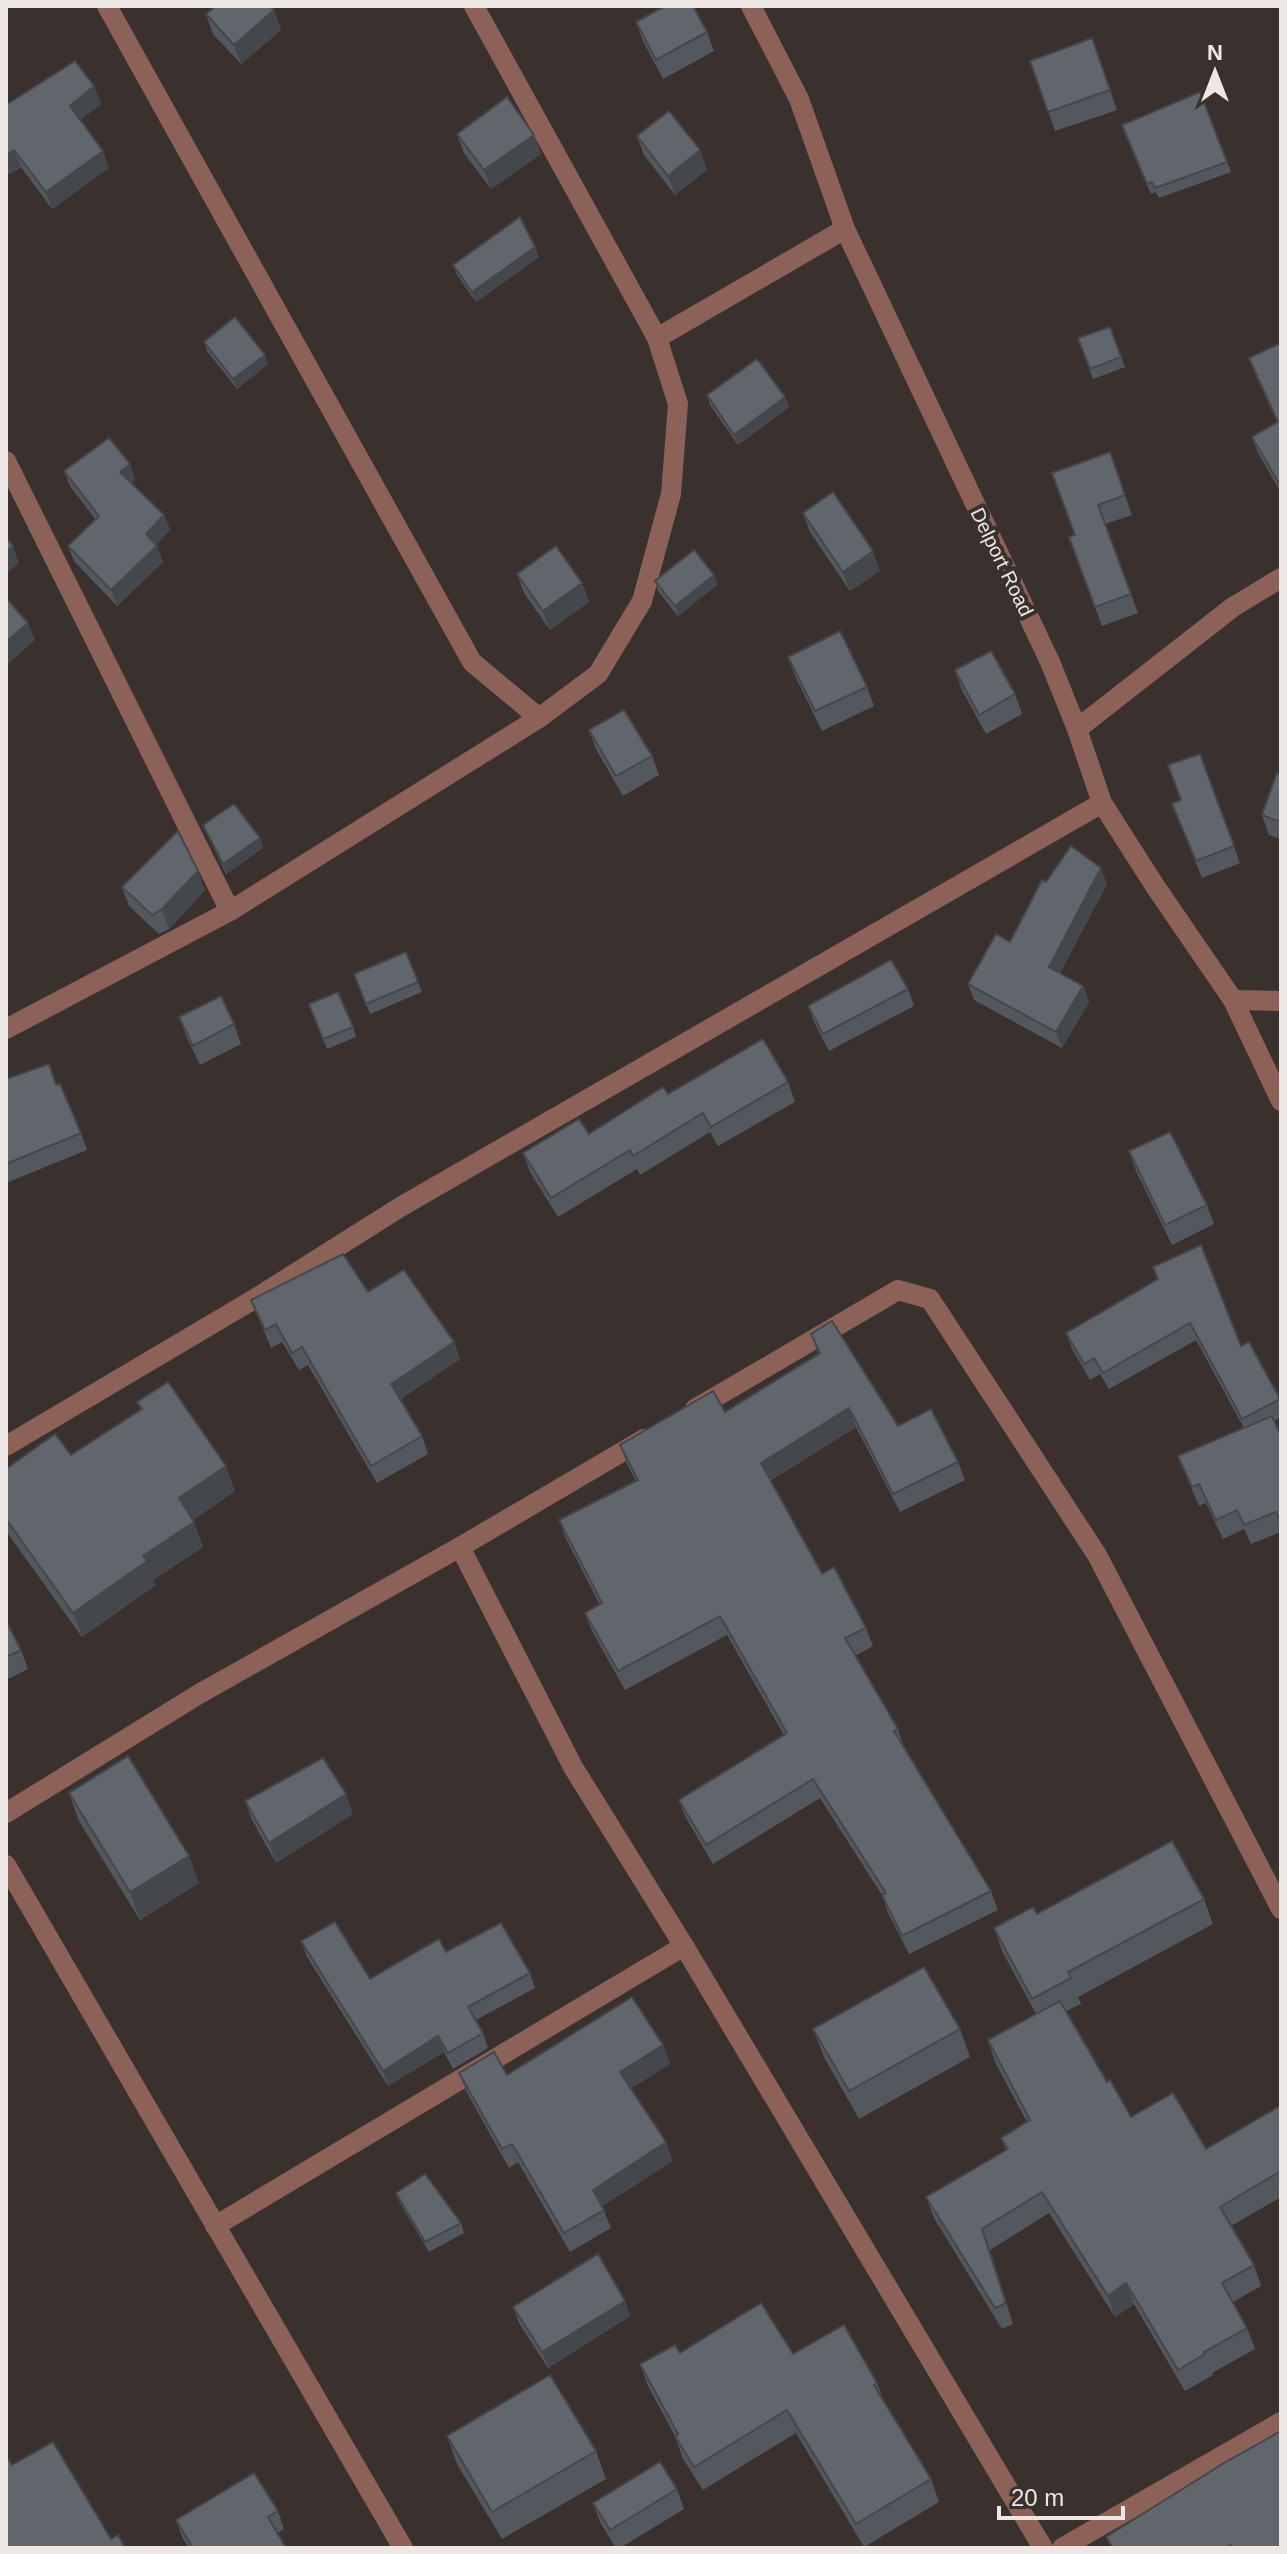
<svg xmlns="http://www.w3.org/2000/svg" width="1287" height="2554" viewBox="0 0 1287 2554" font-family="Helvetica,sans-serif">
<rect width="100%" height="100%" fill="#3a312f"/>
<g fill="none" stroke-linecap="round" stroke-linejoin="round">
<g stroke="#8c6158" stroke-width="20">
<polyline points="107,6 472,662 539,718"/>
<polyline points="751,6 799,99 845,229 1050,662 1077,729 1102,803 1155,886 1233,1000 1281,1101"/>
<polyline points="657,338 845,229"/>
<polyline points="6,461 230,911"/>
<polyline points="1077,729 1233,607 1281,578"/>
<polyline points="1233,1000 1281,1001"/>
<polyline points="6,1029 230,911 539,718 598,674 642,601 671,494 678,404 657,338 474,6"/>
<polyline points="695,1409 898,1290 930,1299 1097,1555 1281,1909"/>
<polyline points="6,1446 256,1298 402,1206 1102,803"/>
<polyline points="460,1547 573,1767 684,1946 1043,2548"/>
<polyline points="6,1813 199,1694 460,1547 644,1439"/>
<polyline points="6,1865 403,2548"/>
<polyline points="215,2226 684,1946"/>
<polyline points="1062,2548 1281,2422"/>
</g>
</g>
<g fill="#53585e">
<polygon points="274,10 281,30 241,64 213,34 206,14"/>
<polygon points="636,22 707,32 714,51 663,79 643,41"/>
<polygon points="1092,38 1117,110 1055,131 1030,61"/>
<polygon points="94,86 101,104 80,120 109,168 52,209 21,167 10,174 6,169 6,105"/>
<polygon points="1200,92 1231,172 1159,198 1156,192 1151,194 1125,135"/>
<polygon points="457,134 534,135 541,154 491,189 464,153"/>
<polygon points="637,136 700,150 707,170 675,195 644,155"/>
<polygon points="539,257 476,302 457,275 453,265"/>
<polygon points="1110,327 1125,367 1093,379 1078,338"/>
<polygon points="204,342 268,364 237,389 207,351"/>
<polygon points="1281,343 1281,493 1258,453 1252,437 1277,422 1255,374 1249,358"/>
<polygon points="707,395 785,397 789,407 738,445 710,405"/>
<polygon points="1110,452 1132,515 1105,524 1138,613 1102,626 1069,537 1075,535"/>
<polygon points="130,464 135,480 131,483 164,515 170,530 156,545 163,562 117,606 74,561 68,546 96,520 70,486 64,471"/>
<polygon points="803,513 880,571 850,591 810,532"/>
<polygon points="517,574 582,583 589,602 550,630 524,593"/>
<polygon points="655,581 718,584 678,616 658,591"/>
<polygon points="788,657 867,687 874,706 822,731 795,676"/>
<polygon points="955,670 1015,694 1022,714 986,734 962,690"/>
<polygon points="589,730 652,756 659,775 623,796 596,749"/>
<polygon points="1200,754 1240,863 1202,878 1172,804 1181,800"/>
<polygon points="1281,774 1281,839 1269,835 1262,815"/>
<polygon points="203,825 260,838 263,848 226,874"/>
<polygon points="1046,882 1107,884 1060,973 1083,986 1089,1002 1062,1048 974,1000 968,984 1010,942"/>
<polygon points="122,887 205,890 169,929 159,934 129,906"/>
<polygon points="406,952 422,992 370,1014 354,974"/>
<polygon points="908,989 914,1006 829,1051 814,1022 808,1006"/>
<polygon points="309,1004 353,1027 356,1037 327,1049"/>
<polygon points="179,1017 234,1024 241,1044 200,1065 186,1036"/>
<polygon points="6,1079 56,1085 81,1133 87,1150 6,1183"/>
<polygon points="788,1082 795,1102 718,1146 710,1132 640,1175 637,1169 558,1217 530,1172 523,1153 589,1134 668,1094"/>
<polygon points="1129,1151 1207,1205 1214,1224 1172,1245 1136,1171"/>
<polygon points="1153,1267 1241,1346 1280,1399 1281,1402 1281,1417 1274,1421 1281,1436 1281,1532 1251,1544 1244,1529 1223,1539 1206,1503 1199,1506 1178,1456 1244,1428 1196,1340 1109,1389 1100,1374 1090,1380 1072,1349 1066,1333 1158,1279"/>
<polygon points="368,1292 454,1342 460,1359 401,1399 422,1436 428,1454 377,1483 308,1365 299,1370 282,1342 271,1348 251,1300"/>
<polygon points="811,1334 898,1426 958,1462 965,1480 900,1512 856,1427 770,1481 822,1574 866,1628 873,1646 855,1656 898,1729 904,1748 991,1891 998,1910 909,1954 888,1913 882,1895 820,1798 713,1864 686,1818 679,1800 784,1735 727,1635 625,1690 592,1631 585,1613 600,1605 566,1539 559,1520 636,1481 627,1464 620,1445 725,1412 818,1354"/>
<polygon points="137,1402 235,1491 193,1520 203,1547 153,1580 156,1585 82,1637 6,1531 6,1469 71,1455 140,1410"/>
<polygon points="6,1621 21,1650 28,1669 6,1680"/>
<polygon points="69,1793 199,1883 140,1920 79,1821"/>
<polygon points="245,1801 353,1814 276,1863 252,1820"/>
<polygon points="1204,1899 1213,1924 1078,1997 1081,2004 1066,2011 1107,2082 1131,2117 1206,2149 1281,2108 1281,2197 1231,2226 1254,2265 1261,2286 1233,2302 1247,2328 1255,2349 1212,2373 1213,2375 1185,2391 1134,2304 1115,2317 1049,2213 990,2250 1013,2324 1002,2329 934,2218 926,2197 1006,2150 1001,2138 1027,2122 995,2062 988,2040 1036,2014 1003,1953 994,1928 1037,1914"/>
<polygon points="301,1941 370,1979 446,1952 530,1973 535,1988 476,2020 483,2033 488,2048 453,2069 444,2052 388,2086 307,1957"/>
<polygon points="813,2029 960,2029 970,2057 859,2119 824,2057"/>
<polygon points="663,2045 670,2064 631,2088 673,2161 602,2206 611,2228 570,2252 518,2162 509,2168 466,2091 459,2073 507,2075"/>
<polygon points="396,2193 461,2223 464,2233 429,2252 400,2203"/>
<polygon points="625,2301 630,2316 548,2368 519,2323 513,2307"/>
<polygon points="680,2353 793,2354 877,2383 884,2401 931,2479 939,2502 864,2547 796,2433 703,2490 683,2459 675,2436 648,2386 640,2364"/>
<polygon points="447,2436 596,2451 606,2479 502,2539 457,2464"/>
<polygon points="677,2489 684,2509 620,2548 616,2548 600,2522 593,2503"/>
<polygon points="278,2511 284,2529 278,2533 286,2548 189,2548 183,2539 176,2520"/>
</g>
<g fill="#44474c">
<polygon points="274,10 281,30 241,64 234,45"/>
<polygon points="94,86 101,104 76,123 70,106"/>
<polygon points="534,135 541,154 491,189 484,170"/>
<polygon points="14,150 21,167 10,174 6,164 6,155"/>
<polygon points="700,150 707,170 675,195 668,176"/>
<polygon points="103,151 109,168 52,209 46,192"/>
<polygon points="535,247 539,257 476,302 472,292"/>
<polygon points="265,355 268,364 237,389 233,379"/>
<polygon points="785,397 789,407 738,445 734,435"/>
<polygon points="130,464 135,480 125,487 120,472"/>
<polygon points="164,515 170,530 151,550 146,534"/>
<polygon points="13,546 19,563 6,574 6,552"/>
<polygon points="157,546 163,562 117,606 111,590"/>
<polygon points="873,551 880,571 850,591 843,572"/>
<polygon points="714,575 718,584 678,616 675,606"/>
<polygon points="582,583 589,602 550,630 543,611"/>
<polygon points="28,623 35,640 6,666 6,642"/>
<polygon points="260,838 263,848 226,874 223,864"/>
<polygon points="1101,868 1107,884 1055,982 1049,967"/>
<polygon points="198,871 205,890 169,929 162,909"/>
<polygon points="1083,986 1089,1002 1062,1048 1056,1032"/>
<polygon points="454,1342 460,1359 398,1401 391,1384"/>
<polygon points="849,1408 856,1427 768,1482 761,1463"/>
<polygon points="226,1466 235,1491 188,1523 179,1498"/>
<polygon points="194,1522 203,1547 153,1580 156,1585 82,1637 73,1613 143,1556"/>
<polygon points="346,1794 353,1814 276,1863 269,1843"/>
<polygon points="189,1856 199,1883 140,1920 130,1892"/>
<polygon points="438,2036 444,2052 388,2086 383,2071"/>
<polygon points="663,2045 670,2064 627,2091 620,2072"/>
<polygon points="666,2142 673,2161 599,2208 593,2190"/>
<polygon points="982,2229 990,2250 1013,2324 1006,2303"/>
<polygon points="1126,2283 1134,2304 1115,2317 1108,2296"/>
<polygon points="625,2301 630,2316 548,2368 542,2352"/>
</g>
<g fill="#61666d" stroke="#44474c" stroke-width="2">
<polygon points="216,6 270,6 274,10 234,45 206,14"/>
<polygon points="665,6 693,6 707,32 656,60 636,22"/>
<polygon points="1092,38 1110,90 1048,112 1030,61"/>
<polygon points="75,61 94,86 70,106 103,151 46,192 14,150 6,155 6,105"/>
<polygon points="1200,92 1227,162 1155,188 1152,182 1147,184 1122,125"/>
<polygon points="507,97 534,135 484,170 457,134"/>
<polygon points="669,111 700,150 668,176 637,136"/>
<polygon points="520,217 535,247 472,292 453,265"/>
<polygon points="235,317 265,355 233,379 204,342"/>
<polygon points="1110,327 1121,357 1090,369 1078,338"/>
<polygon points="1281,343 1281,487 1252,437 1278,422 1249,358"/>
<polygon points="757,359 785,397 734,435 707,395"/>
<polygon points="109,438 130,464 120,472 164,515 146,534 157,546 111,590 68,546 99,516 64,471"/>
<polygon points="1110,452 1125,495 1098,505 1131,594 1095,607 1069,537 1075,535 1052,473"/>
<polygon points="833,492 873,551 843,572 803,513"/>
<polygon points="6,537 13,546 6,552"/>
<polygon points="556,546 582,583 543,611 517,574"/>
<polygon points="694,550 714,575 675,606 655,581"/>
<polygon points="6,598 28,623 6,642"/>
<polygon points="840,631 867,687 815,711 788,657"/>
<polygon points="991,651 1015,694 979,715 955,670"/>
<polygon points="624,710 652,756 616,776 589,730"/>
<polygon points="1200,754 1234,846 1196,861 1172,804 1181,800 1168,765"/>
<polygon points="1277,773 1281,774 1281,822 1262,815"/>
<polygon points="234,804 260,838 223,864 203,825"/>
<polygon points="178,831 198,871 162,909 152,915 122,887"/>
<polygon points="1071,846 1101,868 1049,967 1083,986 1056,1032 968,984 996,934 1010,942 1042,880 1046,882"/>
<polygon points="406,952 418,982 366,1004 354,974"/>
<polygon points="891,960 908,989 823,1034 808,1006"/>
<polygon points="338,992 353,1027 323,1039 309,1004"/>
<polygon points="221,996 234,1024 193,1046 179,1017"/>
<polygon points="763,1039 788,1082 711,1127 703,1113 633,1156 630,1150 551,1198 523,1153 579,1119 589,1134 663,1087 668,1094"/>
<polygon points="49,1064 56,1085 60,1084 81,1133 6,1164 6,1079"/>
<polygon points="1170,1132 1207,1205 1165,1225 1129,1151"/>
<polygon points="1201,1245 1241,1346 1249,1342 1280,1399 1242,1419 1190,1323 1103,1373 1094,1358 1084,1364 1066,1333 1158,1279 1153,1267"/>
<polygon points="343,1254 368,1292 404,1270 454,1342 391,1384 422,1436 371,1466 302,1347 292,1353 276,1324 265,1330 251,1300"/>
<polygon points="832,1321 898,1426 931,1409 958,1462 893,1494 849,1408 761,1463 822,1574 834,1567 866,1628 845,1638 898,1729 894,1731 991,1891 902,1936 882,1895 886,1893 813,1779 706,1845 679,1800 787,1733 720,1616 618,1671 585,1613 602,1603 559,1520 638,1480 620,1445 713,1391 725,1412 820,1353 811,1334"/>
<polygon points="168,1382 226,1466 179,1498 194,1522 143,1556 147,1561 73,1613 6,1519 6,1469 55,1434 71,1455 142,1409 137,1402"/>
<polygon points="1272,1416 1281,1436 1281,1522 1276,1512 1244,1525 1237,1510 1216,1520 1199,1484 1192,1487 1178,1456"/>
<polygon points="6,1621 21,1650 6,1657"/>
<polygon points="128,1756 189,1856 130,1892 69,1793"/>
<polygon points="323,1758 346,1794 269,1843 245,1801"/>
<polygon points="1172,1841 1204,1899 1068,1972 1071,1978 1032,1999 994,1928 1033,1907 1037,1914"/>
<polygon points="335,1922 370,1979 439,1939 446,1952 501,1923 530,1973 468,2007 483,2033 448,2053 438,2036 383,2071 301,1941"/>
<polygon points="924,1967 960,2029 849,2091 813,2029"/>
<polygon points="632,1997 663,2045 620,2072 666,2142 593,2190 604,2210 564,2233 512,2144 502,2149 459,2073 494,2052 507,2075"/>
<polygon points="1060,2001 1107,2082 1110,2080 1131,2117 1173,2093 1206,2149 1280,2106 1281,2108 1281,2171 1220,2207 1254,2265 1222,2283 1247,2328 1204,2352 1205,2354 1178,2370 1126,2283 1108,2296 1042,2192 982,2229 1006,2303 995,2308 926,2197 1008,2149 1001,2138 1030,2120 988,2040"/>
<polygon points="425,2174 461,2223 425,2242 396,2193"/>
<polygon points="598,2254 625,2301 542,2352 513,2307"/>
<polygon points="761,2303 793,2354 844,2325 877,2383 874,2385 931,2479 856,2524 787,2410 694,2467 675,2436 678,2434 640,2364 675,2345 680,2353"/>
<polygon points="550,2375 596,2451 492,2512 447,2436"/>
<polygon points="1281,2431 1281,2548 1232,2548 1230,2545 1225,2548 1113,2548 1106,2537 1224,2463"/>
<polygon points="53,2442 111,2539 118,2535 125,2548 6,2548 6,2455 12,2465"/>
<polygon points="660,2462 677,2489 610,2530 593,2503"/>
<polygon points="254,2473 278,2511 268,2517 286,2548 193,2548 176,2520"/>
</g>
<g text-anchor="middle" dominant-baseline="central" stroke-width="8" stroke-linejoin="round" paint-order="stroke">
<g font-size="20" fill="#ede8e6" stroke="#3a312f">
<text transform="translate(1002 562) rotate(64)">Delport Road</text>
</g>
</g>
<rect width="1287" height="2554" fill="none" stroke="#ede8e6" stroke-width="16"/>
<g transform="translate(1215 72)" stroke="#3a312f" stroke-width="6" paint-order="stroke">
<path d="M0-6L14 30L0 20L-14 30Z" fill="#ede8e6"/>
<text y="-12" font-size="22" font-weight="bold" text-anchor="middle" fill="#ede8e6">N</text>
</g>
<path d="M999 2506v12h124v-12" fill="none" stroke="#ede8e6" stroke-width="4"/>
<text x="1011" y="2506" font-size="24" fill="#ede8e6" stroke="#3a312f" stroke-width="6" paint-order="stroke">20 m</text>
</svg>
